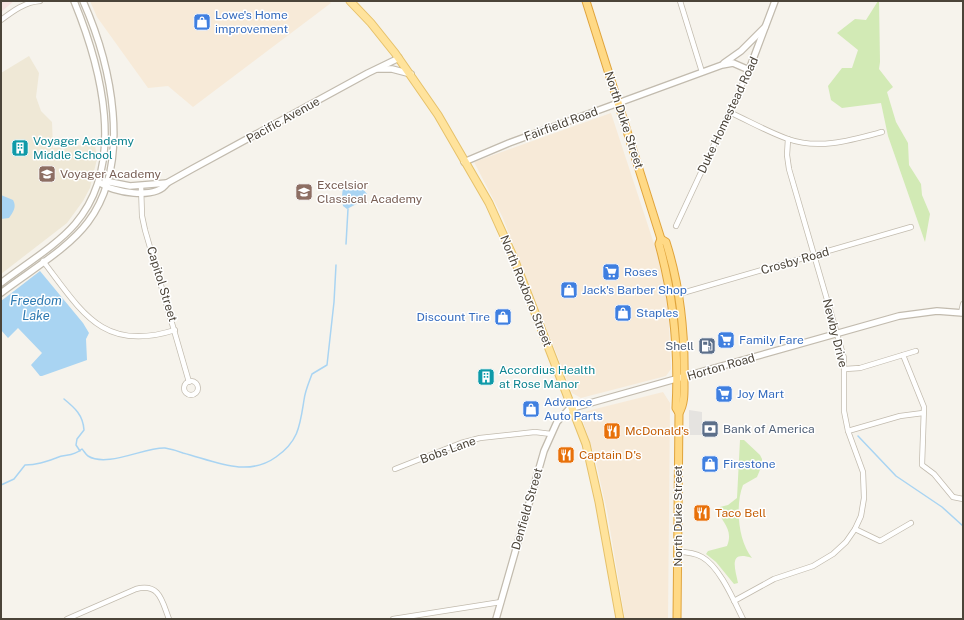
<svg xmlns="http://www.w3.org/2000/svg" width="964" height="620" viewBox="0 0 964 620" font-family="'Public Sans',sans-serif">
<rect width="100%" height="100%" fill="#f6f3ec"/>
<g fill="#f7ead8">
<polygon points="90,1 329,1 331,3 193,107 168,86 148,88 97,17"/>
<polygon points="611,113 660,262 668,303 671,369 666,376 581,398 572,393 502,216 474,162"/>
<polygon points="663,392 670,403 668,619 625,619 607,511 595,458 582,418 587,411"/>
</g>
<polygon fill="#efe8d6" points="29,56 39,73 36,97 41,111 52,122 53,148 95,144 97,159 90,188 83,201 67,223 1,274 1,73"/>
<polygon fill="#f6e3e0" points="1,1 14,1 1,12"/>
<g fill="#d2eab5">
<polygon points="878,1 879,1 880,62 879,69 893,87 887,92 896,122 908,143 909,165 921,184 922,195 930,214 925,242 888,136 881,103 842,108 831,100 828,86 842,68 852,68 858,50 837,33 855,19 866,20"/>
<path d="M 740,440 L 744,440 L 760,455 L 762,459 L 762,465 L 757,477 L 743,485 C 735,505 738,541 752,558 C 728,550 735,568 738,583 L 734,584 L 716,562 L 706,554 L 708,551 L 727,546 C 735,526 717,522 720,507 L 728,505 L 737,498 Z"/>
</g>
<polygon fill="#e5e3e0" points="689,410 702,412 702,435 689,435"/>
<g fill="#a9d4f2">
<path d="M 346,183 L 348,183 L 352,187 L 350,190 L 363,189 L 367,194 L 364,200 L 347,209 L 343,206 C 342,198 341,189 346,183 Z"/>
<path d="M 1,195 L 13,200 C 17,207 13,212 9,218 L 1,219 Z"/>
<polygon points="40,271 83,323 89,333 86,339 87,360 42,376 40,376 31,365 42,353 18,328 8,338 1,330 1,301"/>
</g>
<g fill="none" stroke-linecap="round" stroke-linejoin="round">
<g stroke="#a9d4f2" stroke-width="1.5">
<polyline points="346,244 348,209"/>
<path d="M 64,399 C 75,408 83,415 84,430 L 77,439 L 76,445 L 80,451"/>
<polyline points="858,436 896,476 942,507 963,526"/>
<path d="M 1,485 L 14,479 L 25,465 C 37,465 45,462 56,458 C 66,453 71,458 82,449 C 84,451 86,455 88,456 C 107,468 145,447 165,448 C 171,449 178,451 183,453 C 214,461 247,478 276,457 C 299,441 300,425 304,400 C 305,391 309,382 312,374 L 327,365 L 334,302 L 336,265"/>
</g>
<defs>
<g id="minor">
<polyline points="680,1 702,72"/>
<path d="M 1,20 C 13,11 25,2 40,1"/>
<path d="M 729,112 C 749,121 768,132 788,139 C 819,150 852,140 882,132"/>
<polyline points="141,186 142,216 145,230 189,382"/>
<polyline points="676,226 749,70"/>
<path d="M 43,261 C 82,312 103,353 175,330"/>
<polyline points="679,294 911,227"/>
<polyline points="961,313 963,304"/>
<polyline points="903,355 924,407 922,465 934,474 953,497 963,499"/>
<polyline points="845,369 860,368 916,351"/>
<circle cx="191" cy="388" r="7"/>
<polyline points="848,431 900,416 923,413"/>
<polyline points="395,469 461,443 480,438 535,432 551,434"/>
<polyline points="855,529 880,541 911,523"/>
<path d="M 678,552 C 686,552 695,553 702,557 C 720,567 734,601 743,619"/>
<polyline points="734,601 774,579 813,566 833,554 846,542 855,529 861,516 864,498 863,472 848,431 844,411 844,358 789,169 787,155 788,139"/>
<path d="M 67,619 L 136,589 C 160,583 162,601 169,619"/>
<polyline points="393,619 501,602"/>
</g>
<g id="tertiary">
<polyline points="724,63 741,51 765,27"/>
<polyline points="378,69 392,69 411,74"/>
<polyline points="464,162 509,143 722,65 733,63 749,70 775,1"/>
<polyline points="105,181 130,186 167,183"/>
<path d="M 99,182 C 112,193 156,200 167,183 L 192,169 L 368,73 L 399,58"/>
<path d="M 1,283 C 23,266 57,245 75,224 C 127,164 101,67 74,1"/>
<path d="M 1,293 C 28,272 68,249 88,222 C 133,162 111,64 83,1"/>
<polyline points="496,619 544,451 557,422 569,409 899,316 937,311 963,313"/>
</g>
<polyline id="primary" points="350,1 371,23 395,53 438,115 489,203 513,256 586,444 599,502 620,619"/>
<g id="trunk">
<path d="M 586,1 L 661,239 L 659,244 C 674,298 679,352 676,408 L 679,413 L 677,619"/>
<path d="M 661,239 L 666,242 C 680,286 685,333 684,380 C 684,391 685,403 679,413"/>
</g>
</defs>
<use href="#minor" stroke="#c2bbae" stroke-width="6"/>
<use href="#tertiary" stroke="#c2bbae" stroke-width="8"/>
<use href="#primary" stroke="#e6c16a" stroke-width="9"/>
<use href="#trunk" stroke="#e0a43c" stroke-width="9"/>
<use href="#minor" stroke="#fff" stroke-width="4.5"/>
<use href="#tertiary" stroke="#fff" stroke-width="5.5"/>
<use href="#primary" stroke="#ffe39c" stroke-width="7"/>
<use href="#trunk" stroke="#ffd985" stroke-width="7"/>
</g>
<defs>
<symbol id="shop-square" viewBox="-11 -11 22 22"><rect x="-9" y="-9" width="18" height="18" rx="4" fill="#3f7fe0" stroke="#fff"/><path d="M-5-2.5h2.3a2.7 3.5 0 0 1 5.4 0H5L5.5 6h-11ZM-1.5-2.5h3a1.5 2.3 0 0 0-3 0Z" fill="#fff"/></symbol>
<symbol id="building-square" viewBox="-11 -11 22 22"><rect x="-9" y="-9" width="18" height="18" rx="4" fill="#0f9aa8" stroke="#fff"/><path d="M-4-6H4V6H1V3H-1V6H-4ZM-2.5-4.3h1.7v1.8h-1.7ZM.8-4.3h1.7v1.8H.8ZM-2.5-1h1.7V.8h-1.7ZM.8-1h1.7V.8H.8Z" fill="#fff"/></symbol>
<symbol id="school-square" viewBox="-11 -11 22 22"><rect x="-9" y="-9" width="18" height="18" rx="4" fill="#8d6e63" stroke="#fff"/><path d="M0-5L7-2L0 1L-7-2ZM-4 1L0 2.5L4 1V4Q0 6-4 4Z" fill="#fff"/></symbol>
<symbol id="supermarket-square" viewBox="-11 -11 22 22"><rect x="-9" y="-9" width="18" height="18" rx="4" fill="#3f7fe0" stroke="#fff"/><path d="M-6-5.5h2.5l.6 2H6L4.5 2H-2.5L-4.4-4H-6ZM-1.5 3.2a1.3 1.3 0 1 0 .1 0ZM3 3.2a1.3 1.3 0 1 0 .1 0Z" fill="#fff"/></symbol>
<symbol id="fuel-square" viewBox="-11 -11 22 22"><rect x="-9" y="-9" width="18" height="18" rx="4" fill="#5c6f8a" stroke="#fff"/><path d="M-5.5-6h7V0h2V4h1.3V-2.5L3-4.5l.8-.8L6-3V5H2.5V1h-1V6h-7ZM-4.2-4.7v3.2H.2V-4.7Z" fill="#fff"/></symbol>
<symbol id="bank-square" viewBox="-11 -11 22 22"><rect x="-9" y="-9" width="18" height="18" rx="4" fill="#5c6f8a" stroke="#fff"/><path d="M-6-4H6V4H-6ZM0-2.3a2.3 2.3 0 1 0 0 4.6a2.3 2.3 0 1 0 0-4.6Z" fill="#fff"/></symbol>
<symbol id="restaurant-square" viewBox="-11 -11 22 22"><rect x="-9" y="-9" width="18" height="18" rx="4" fill="#e8710a" stroke="#fff"/><path d="M-5-6h1v4h1v-4h1v4h1v-4h1v5L-1.5 .5V6h-2V.5L-5-1ZM5-6V6H3V1.5H1.5Q1.5-4 5-6Z" fill="#fff"/></symbol>
</defs>
<g fill-rule="evenodd">
<use href="#shop-square" x="192" y="12" width="20" height="20"/>
<use href="#building-square" x="10" y="138" width="20" height="20"/>
<use href="#school-square" x="37" y="164" width="20" height="20"/>
<use href="#school-square" x="294" y="182" width="20" height="20"/>
<use href="#supermarket-square" x="601" y="262" width="20" height="20"/>
<use href="#shop-square" x="559" y="280" width="20" height="20"/>
<use href="#shop-square" x="613" y="303" width="20" height="20"/>
<use href="#shop-square" x="493" y="307" width="20" height="20"/>
<use href="#supermarket-square" x="716" y="330" width="20" height="20"/>
<use href="#fuel-square" x="697" y="336" width="20" height="20"/>
<use href="#building-square" x="476" y="367" width="20" height="20"/>
<use href="#supermarket-square" x="714" y="384" width="20" height="20"/>
<use href="#shop-square" x="521" y="399" width="20" height="20"/>
<use href="#bank-square" x="700" y="419" width="20" height="20"/>
<use href="#restaurant-square" x="602" y="421" width="20" height="20"/>
<use href="#restaurant-square" x="556" y="445" width="20" height="20"/>
<use href="#shop-square" x="700" y="454" width="20" height="20"/>
<use href="#restaurant-square" x="692" y="503" width="20" height="20"/>
</g>
<g text-anchor="middle" dominant-baseline="central" stroke-width="3" stroke-linejoin="round" paint-order="stroke">
<g font-size="12" fill="#366cbe" stroke="#fff" text-anchor="start">
<text x="215" y="15">Lowe's Home<tspan x="215" dy="14">improvement</tspan></text>
<text x="624" y="272">Roses</text>
<text x="582" y="290">Jack's Barber Shop</text>
<text x="636" y="313">Staples</text>
<text x="490" y="317" text-anchor="end">Discount Tire</text>
<text x="739" y="340">Family Fare</text>
<text x="737" y="394">Joy Mart</text>
<text x="544" y="402">Advance<tspan x="544" dy="14">Auto Parts</tspan></text>
<text x="723" y="464">Firestone</text>
</g>
<g font-size="12" fill="#4b4439" stroke="#fff">
<text transform="translate(728 115) rotate(-65)">Duke Homestead Road</text>
<text transform="translate(283 120) rotate(-29)">Pacific Avenue</text>
<text transform="translate(624 120) rotate(72)">North Duke Street</text>
<text transform="translate(561 124) rotate(-20)">Fairfield Road</text>
<text transform="translate(795 261) rotate(-16)">Crosby Road</text>
<text transform="translate(162 284) rotate(73)">Capitol Street</text>
<text transform="translate(526 291) rotate(68)">North Roxboro Street</text>
<text transform="translate(835 333) rotate(76)">Newby Drive</text>
<text transform="translate(721 367) rotate(-16)">Horton Road</text>
<text transform="translate(448 450) rotate(-20)">Bobs Lane</text>
<text transform="translate(527 509) rotate(-74)">Denfield Street</text>
<text transform="translate(678 516) rotate(-90)">North Duke Street</text>
</g>
<g font-size="12" fill="#0d838f" stroke="#fff" text-anchor="start">
<text x="33" y="141">Voyager Academy<tspan x="33" dy="14">Middle School</tspan></text>
<text x="499" y="370">Accordius Health<tspan x="499" dy="14">at Rose Manor</tspan></text>
</g>
<g font-size="12" fill="#785e54" stroke="#fff" text-anchor="start">
<text x="60" y="174">Voyager Academy</text>
<text x="317" y="185">Excelsior<tspan x="317" dy="14">Classical Academy</tspan></text>
</g>
<g font-size="12" fill="#4e5e75" stroke="#fff" text-anchor="end">
<text x="694" y="346">Shell</text>
<text x="723" y="429" text-anchor="start">Bank of America</text>
</g>
<g font-size="12" fill="#c56008" stroke="#fff" text-anchor="start">
<text x="625" y="431">McDonald's</text>
<text x="579" y="455">Captain D's</text>
<text x="715" y="513">Taco Bell</text>
</g>
<g font-size="13" font-style="italic" fill="#2e7ab2" stroke="#fff">
<text x="36" y="300">Freedom<tspan x="36" dy="15">Lake</tspan></text>
</g>
</g>
<rect width="964" height="620" fill="none" stroke="#4b4439" stroke-width="4"/>
</svg>
